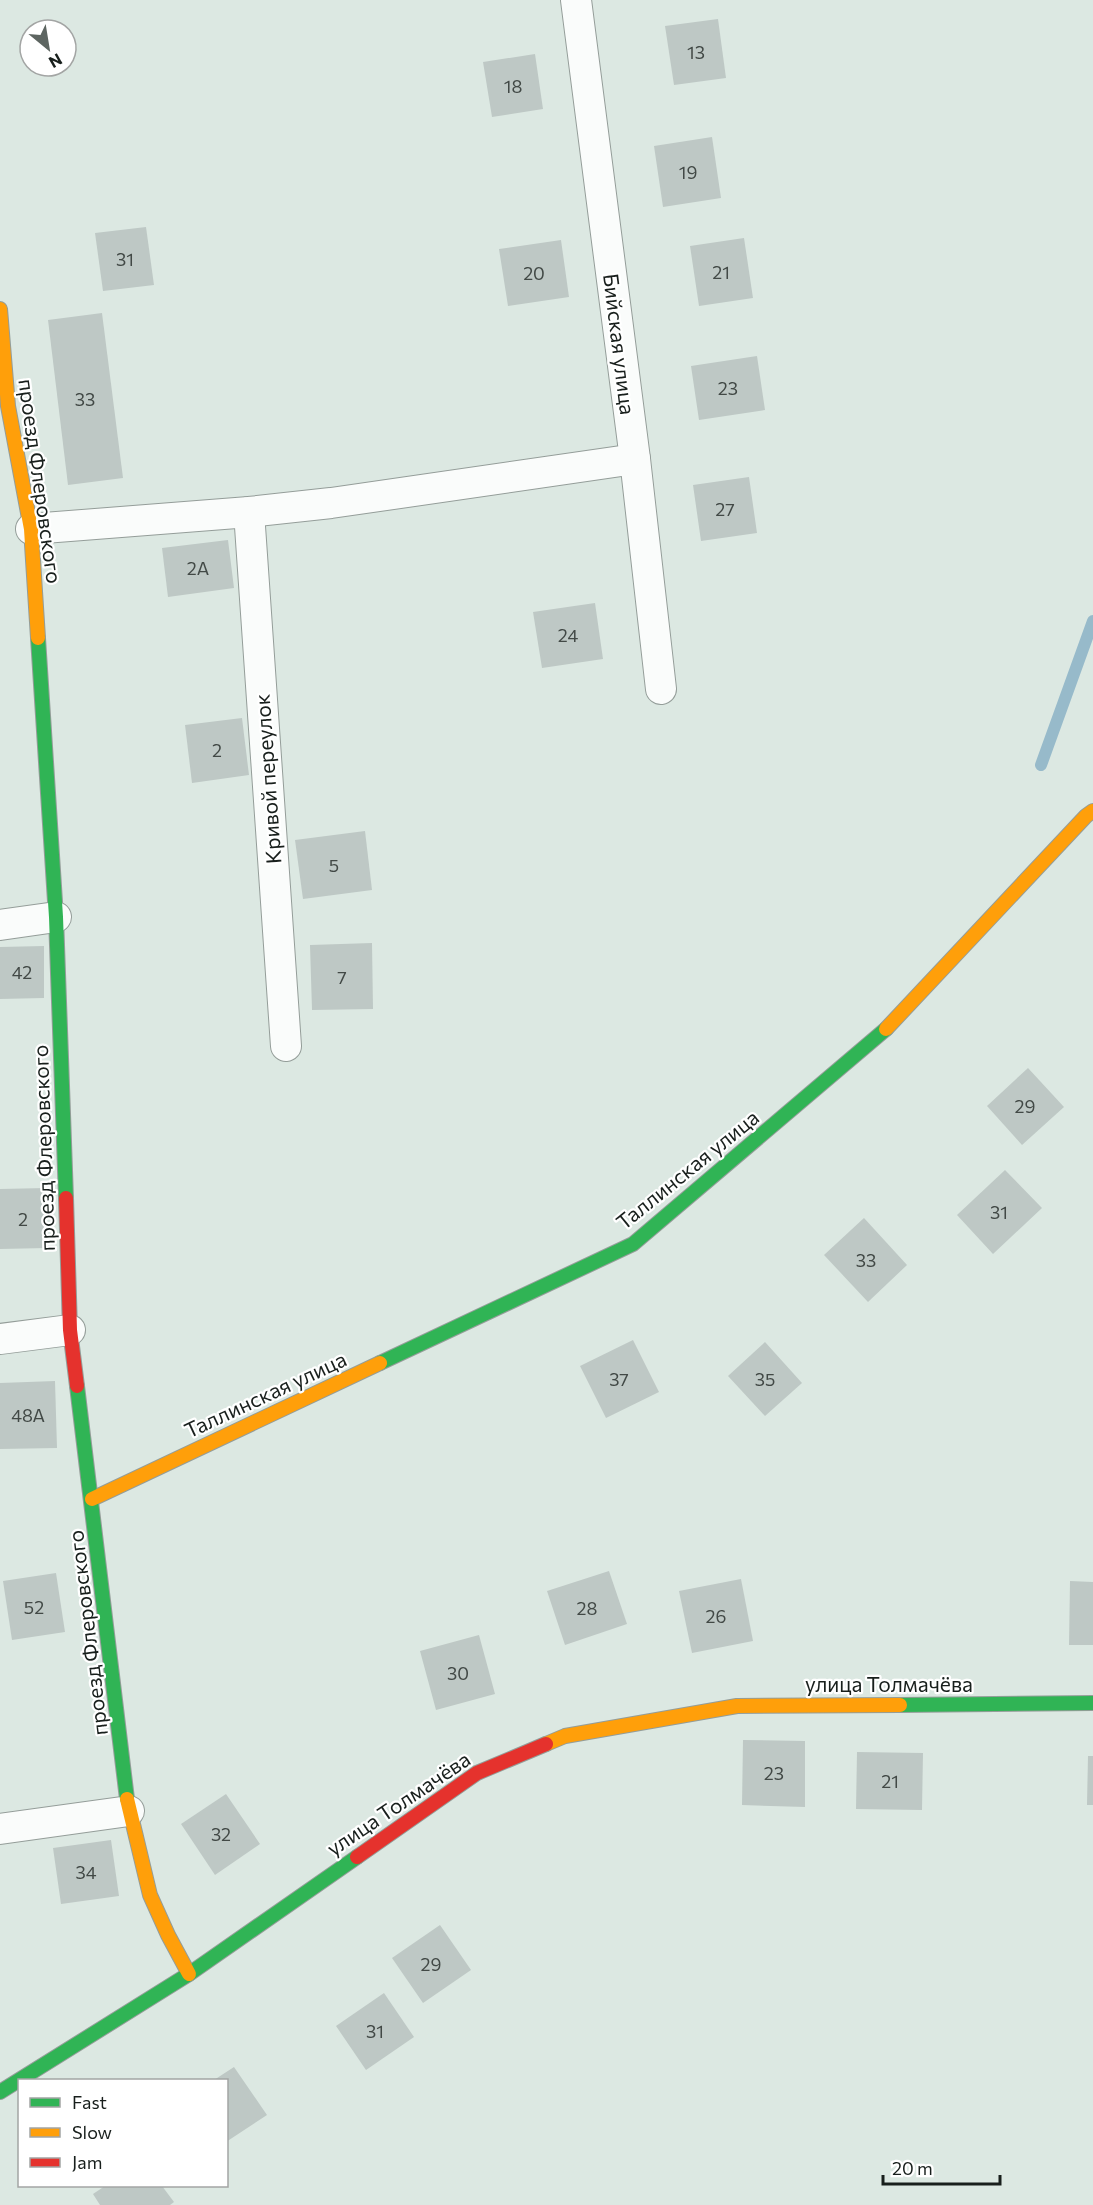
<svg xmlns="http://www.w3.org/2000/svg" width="1093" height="2205" viewBox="0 0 1093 2205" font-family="Commissioner,sans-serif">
<rect width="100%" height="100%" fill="#dce8e2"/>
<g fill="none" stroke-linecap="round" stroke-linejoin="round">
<polyline stroke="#97baca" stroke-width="12" points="1041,765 1093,621"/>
</g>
<g fill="#bec8c5">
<polygon points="718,19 726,78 674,85 665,26"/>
<polygon points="535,54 543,109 492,117 483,62"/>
<polygon points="712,137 721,198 663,207 654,146"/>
<polygon points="146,227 154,285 103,291 95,233"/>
<polygon points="744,238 753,298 699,306 690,246"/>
<polygon points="561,240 569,297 508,306 499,249"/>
<polygon points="102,313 123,478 68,485 48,320"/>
<polygon points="757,356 765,410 699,420 691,366"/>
<polygon points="749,477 757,533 701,541 693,485"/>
<polygon points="228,540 234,588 168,597 162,548"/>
<polygon points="595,603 603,659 542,668 533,612"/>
<polygon points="242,718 249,775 192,783 185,725"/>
<polygon points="365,831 372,890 303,899 295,840"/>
<polygon points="372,943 373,1009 312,1010 310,945"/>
<polygon points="44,946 44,998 0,999 0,947"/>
<polygon points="1028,1068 1064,1107 1022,1145 987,1106"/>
<polygon points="1005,1170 1042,1208 993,1254 957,1215"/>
<polygon points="46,1188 47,1248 0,1249 0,1189"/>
<polygon points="864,1218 907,1265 868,1302 824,1255"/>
<polygon points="633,1340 659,1392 606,1418 580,1366"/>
<polygon points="765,1342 802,1383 765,1416 728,1376"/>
<polygon points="55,1381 57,1448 0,1449 0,1383"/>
<polygon points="609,1571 627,1624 565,1645 547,1591"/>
<polygon points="56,1573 65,1632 12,1640 3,1581"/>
<polygon points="741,1579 753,1641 692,1653 679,1591"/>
<polygon points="1070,1581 1093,1582 1093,1645 1069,1645"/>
<polygon points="479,1635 495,1694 436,1710 420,1651"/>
<polygon points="743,1740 805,1741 805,1807 742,1805"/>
<polygon points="857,1752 923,1753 922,1810 856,1809"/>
<polygon points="1088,1756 1093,1756 1093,1805 1087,1805"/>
<polygon points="226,1794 260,1844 215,1875 181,1824"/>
<polygon points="111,1840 119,1896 61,1904 53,1848"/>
<polygon points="440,1925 471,1970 423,2003 392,1958"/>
<polygon points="384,1993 414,2037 366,2070 336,2026"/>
<polygon points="234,2067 267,2115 226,2142 226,2080 214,2080"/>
<polygon points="105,2186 162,2186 174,2202 170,2205 100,2205 93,2194"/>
</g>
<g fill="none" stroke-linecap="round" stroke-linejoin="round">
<defs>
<g id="street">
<polyline points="576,0 635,459 661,689"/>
<polyline points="249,512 286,1046"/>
<polyline points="31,529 249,512 331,503 635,459"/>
<polyline points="0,925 56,917"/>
<polyline points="0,1339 70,1330"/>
<polyline points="0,1829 129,1811"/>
</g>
<g id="fast">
<polyline points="38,638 56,917 66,1198"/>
<polyline points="380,1363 633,1244 886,1029"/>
<polyline points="77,1386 127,1799"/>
<polyline points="900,1705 1093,1703"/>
<polyline points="0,2092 189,1974 357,1857"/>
</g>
<g id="slow">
<polyline points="0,309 8,406 31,529 38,638"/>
<polyline points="886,1029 1086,816 1093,811"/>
<polyline points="92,1499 380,1363"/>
<polyline points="546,1744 565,1736 737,1706 900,1705"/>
<polyline points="127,1799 150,1895 168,1935 189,1974"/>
</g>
<g id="jam">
<polyline points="66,1198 70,1330 77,1386"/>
<polyline points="357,1857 477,1773 546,1744"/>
</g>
</defs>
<use href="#street" stroke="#949d99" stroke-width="32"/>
<use href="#fast" stroke="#949d99" stroke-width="16"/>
<use href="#slow" stroke="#949d99" stroke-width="16"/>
<use href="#jam" stroke="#949d99" stroke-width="16"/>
<use href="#street" stroke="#fafcfb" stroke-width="30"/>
<use href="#fast" stroke="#30b455" stroke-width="14"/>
<use href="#slow" stroke="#ff9f0a" stroke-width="14"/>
<use href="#jam" stroke="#e5322d" stroke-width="14"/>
</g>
<g text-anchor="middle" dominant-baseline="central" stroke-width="4.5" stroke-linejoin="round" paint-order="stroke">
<g font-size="18" fill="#424946">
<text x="696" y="52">13</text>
<text x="513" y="86">18</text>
<text x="688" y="172">19</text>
<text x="125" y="259">31</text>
<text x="721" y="272">21</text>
<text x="534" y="273">20</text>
<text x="728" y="388">23</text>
<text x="85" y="399">33</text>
<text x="725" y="509">27</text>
<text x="198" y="568">2А</text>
<text x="568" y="635">24</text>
<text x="217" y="750">2</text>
<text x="334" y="865">5</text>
<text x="22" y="972">42</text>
<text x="342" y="977">7</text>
<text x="1025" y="1106">29</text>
<text x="999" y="1212">31</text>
<text x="23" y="1219">2</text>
<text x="866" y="1260">33</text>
<text x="619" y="1379">37</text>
<text x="765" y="1379">35</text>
<text x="28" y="1415">48А</text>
<text x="34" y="1607">52</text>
<text x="587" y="1608">28</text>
<text x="716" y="1616">26</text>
<text x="458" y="1673">30</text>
<text x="774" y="1773">23</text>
<text x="890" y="1781">21</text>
<text x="221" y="1834">32</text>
<text x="86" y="1872">34</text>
<text x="431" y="1964">29</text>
<text x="375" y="2031">31</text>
</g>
<g font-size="21" fill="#181f1c" stroke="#fff">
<text transform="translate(620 344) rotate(83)">Бийская улица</text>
<text transform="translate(41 481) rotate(82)">проезд Флеровского</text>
<text transform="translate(267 779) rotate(-94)">Кривой переулок</text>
<text transform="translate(43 1148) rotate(-92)">проезд Флеровского</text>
<text transform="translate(687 1169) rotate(-39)">Таллинская улица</text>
<text transform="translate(265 1394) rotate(-25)">Таллинская улица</text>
<text transform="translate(87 1633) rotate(-97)">проезд Флеровского</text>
<text x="889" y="1683">улица Толмачёва</text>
<text transform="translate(398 1803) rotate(-34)">улица Толмачёва</text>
</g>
</g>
<rect x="18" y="2079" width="210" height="108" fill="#ffffff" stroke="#a3a5a4" stroke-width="1.5"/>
<rect x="30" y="2098" width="30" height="9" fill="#30b455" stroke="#a3a5a4" stroke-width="1.5"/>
<text x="72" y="2109" font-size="18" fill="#181f1c">Fast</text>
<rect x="30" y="2128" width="30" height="9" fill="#ff9f0a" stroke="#a3a5a4" stroke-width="1.5"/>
<text x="72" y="2139" font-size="18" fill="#181f1c">Slow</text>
<rect x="30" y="2158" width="30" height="9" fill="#e5322d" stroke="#a3a5a4" stroke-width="1.5"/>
<text x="72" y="2169" font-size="18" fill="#181f1c">Jam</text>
<g transform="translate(48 48) rotate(150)"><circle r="28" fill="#ffffff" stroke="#a3a5a4" stroke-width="1.5"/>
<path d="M0-4.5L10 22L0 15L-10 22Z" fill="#5d6561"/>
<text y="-9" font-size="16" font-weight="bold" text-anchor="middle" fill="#181f1c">N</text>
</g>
<path d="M883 2175v9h117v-9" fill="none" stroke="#181f1c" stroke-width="3"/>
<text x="892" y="2175" font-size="18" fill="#181f1c" stroke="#ffffff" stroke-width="4.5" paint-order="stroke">20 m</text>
</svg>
